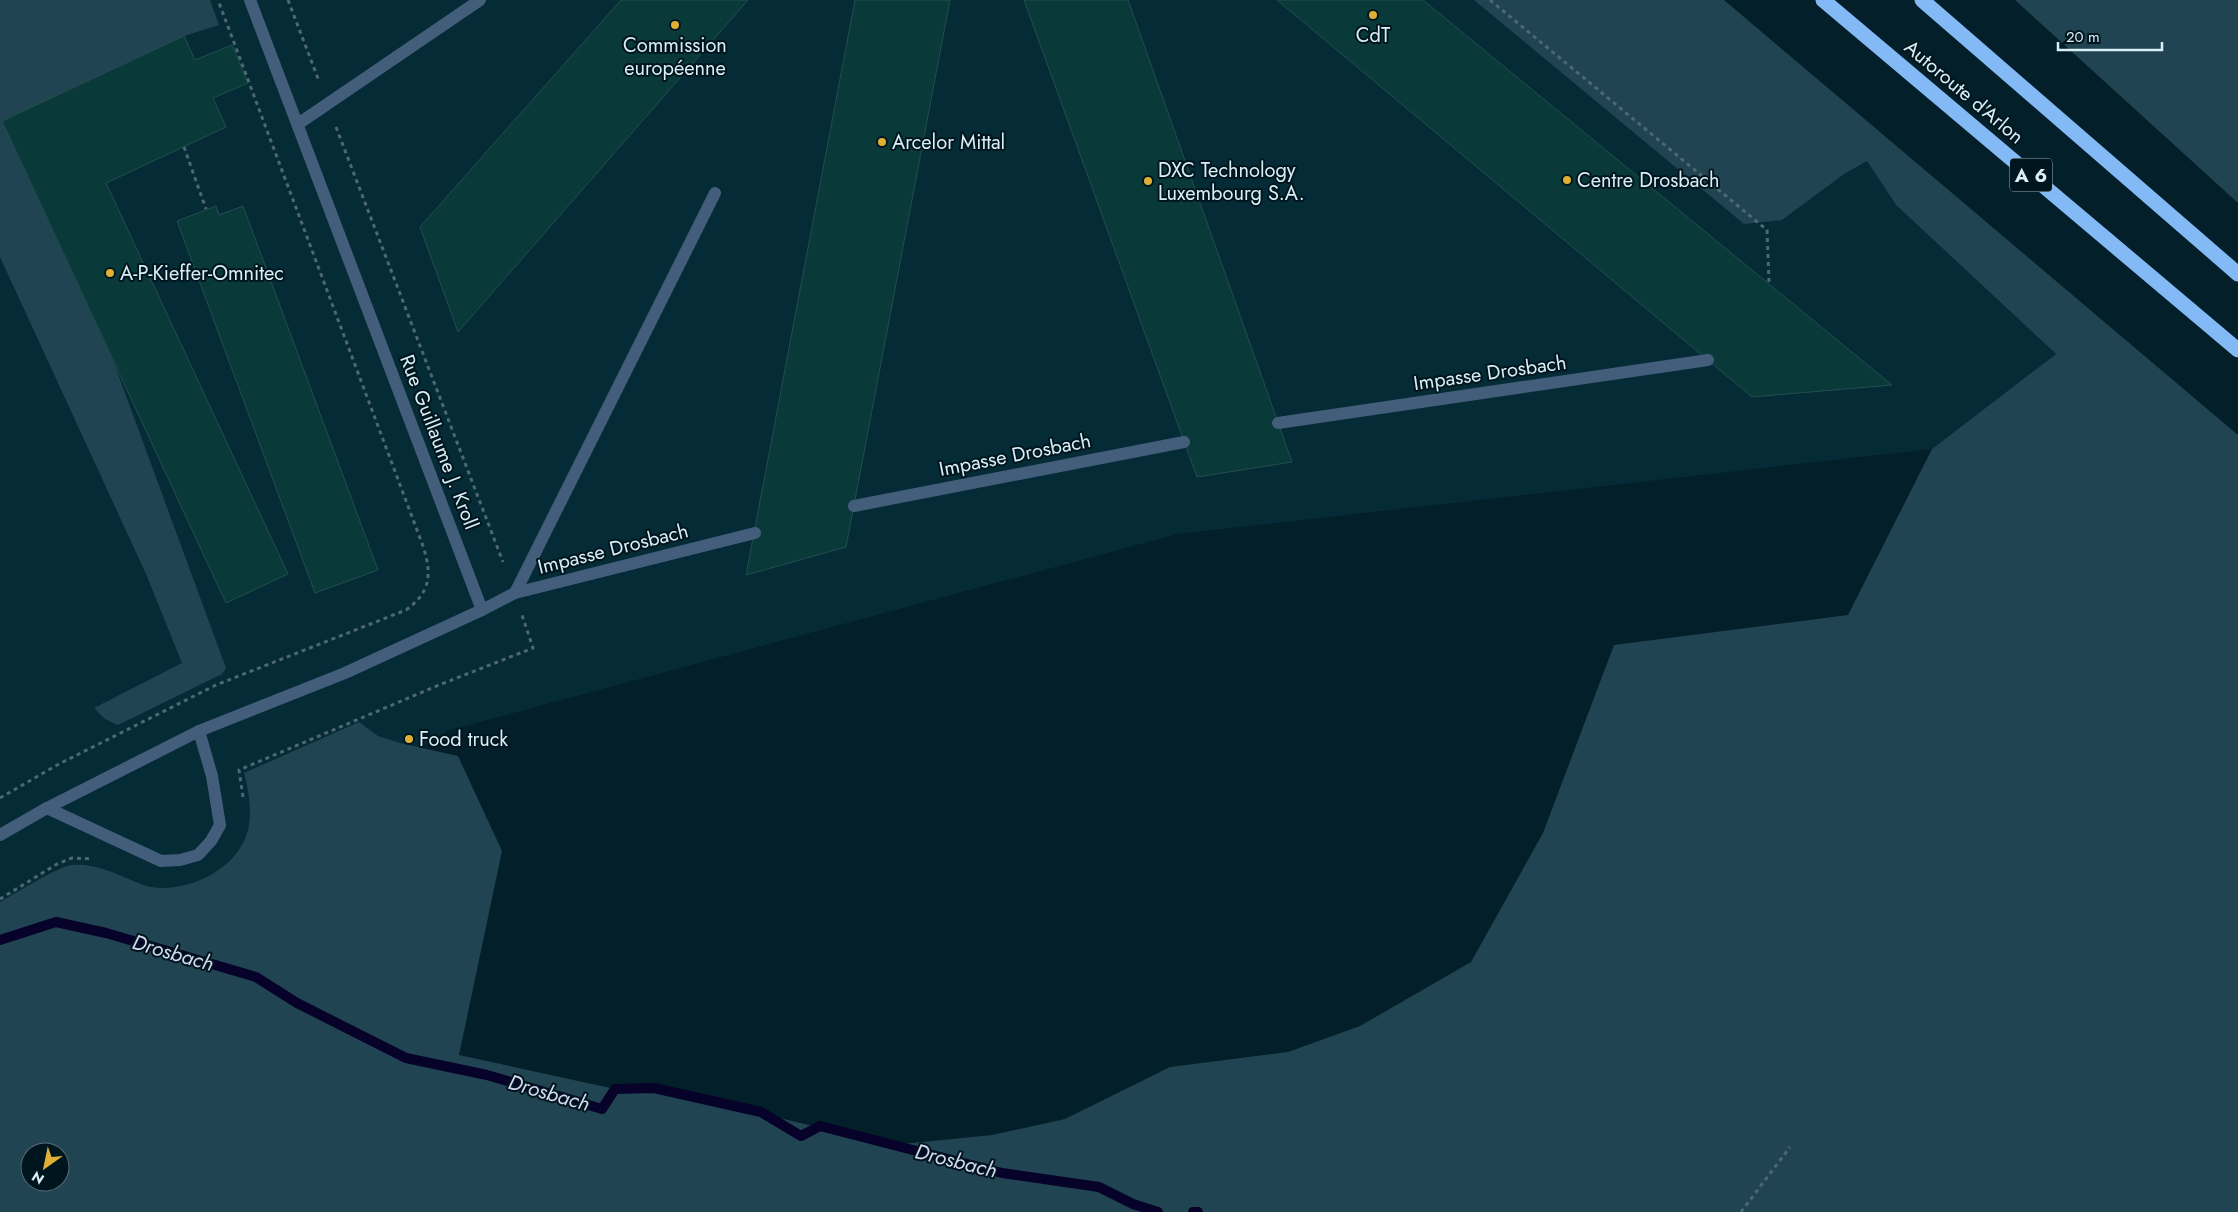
<svg xmlns="http://www.w3.org/2000/svg" width="2238" height="1212" viewBox="0 0 2238 1212" font-family="Jost,sans-serif">
<rect width="100%" height="100%" fill="#031f29"/>
<polygon fill="#052b37" points="0,0 1668,0 1867,161 1896,205 2056,354 1932,449 1178,534 447,731 211,889 0,915"/>
<g fill="#204451" fill-rule="evenodd">
<polygon points="0,0 210,0 219,25 184,36 2,121 114,363 226,668 222,674 118,725 105,719 94,708 182,663 146,574 0,257"/>
<path d="M 1474,0 L 1724,0 L 2238,435 L 2238,1212 L 0,1212 L 0,902 C 14,894 58,867 71,865 C 91,863 111,871 129,879 C 136,882 144,886 151,887 C 189,893 238,869 248,830 C 252,812 249,791 244,773 L 359,722 L 378,736 L 400,743 L 458,756 L 502,851 L 459,1055 L 615,1089 L 654,1088 L 892,1145 L 992,1135 L 1065,1119 L 1170,1067 L 1288,1052 L 1360,1026 L 1471,962 L 1543,833 L 1614,645 L 1848,615 L 1932,449 L 2056,354 L 1896,205 L 1867,161 L 1844,174 L 1782,220 L 1744,224 ZM 30,1152 L 60,1152 L 60,1182 L 30,1182 Z"/>
<polygon points="2015,0 2238,0 2238,203"/>
</g>
<g fill="none" stroke-linecap="round" stroke-linejoin="round">
<g stroke="#070229" stroke-width="10">
<polyline points="0,940 56,922 106,933 256,977 297,1003 406,1058 487,1075 602,1109 615,1089 654,1088 761,1112 801,1136 820,1126 1002,1173 1099,1187 1133,1204 1158,1212"/>
<polyline points="1193,1212 1198,1212"/>
</g>
</g>
<g fill="#0a393a" stroke="#234e4f">
<polygon points="621,0 748,0 458,332 420,227"/>
<polygon points="855,0 950,0 846,547 746,575"/>
<polygon points="1024,0 1128,0 1292,462 1197,477"/>
<polygon points="1277,0 1423,0 1892,385 1752,397"/>
<polygon points="184,36 195,60 232,45 248,83 213,98 226,127 106,183 288,574 226,603 2,121"/>
<polygon points="216,206 219,215 243,206 378,570 315,593 177,221"/>
</g>
<g fill="none" stroke-linecap="round" stroke-linejoin="round">
<g stroke="#4e6771" stroke-width="3" stroke-dasharray="4 4" stroke-linecap="butt">
<polyline points="288,0 319,81"/>
<polyline points="1490,0 1767,230 1769,282"/>
<polyline points="336,127 503,562"/>
<polyline points="184,147 206,209"/>
<polyline points="243,797 239,770 439,685 533,648 522,615"/>
<path d="M 0,798 L 57,765 L 216,685 L 406,610 C 431,592 432,574 423,546 L 218,0"/>
<polyline points="0,899 57,864 72,858 93,859"/>
<polyline points="1741,1212 1790,1147"/>
</g>
<g stroke="#425e7b" stroke-width="12">
<polyline points="298,124 480,0"/>
<polyline points="1278,423 1708,360"/>
<polyline points="854,506 1184,442"/>
<polyline points="515,593 715,193"/>
<polyline points="482,610 515,593 755,533"/>
</g>
<g stroke="#425e7b" stroke-width="12">
<polyline points="47,808 161,861 180,860 198,855 211,841 220,825 212,776 199,731"/>
<polyline points="0,835 47,808 199,731 345,673 482,610 250,0"/>
</g>
<g stroke="#83baf6" stroke-width="15">
<polyline points="1823,0 2238,350"/>
<polyline points="1922,0 2238,274"/>
</g>
</g>
<g fill="#e0b034" stroke="#00161f" stroke-width="2">
<circle cx="1373" cy="15" r="5"/>
<circle cx="675" cy="25" r="5"/>
<circle cx="882" cy="142" r="5"/>
<circle cx="1567" cy="180" r="5"/>
<circle cx="1148" cy="181" r="5"/>
<circle cx="110" cy="273" r="5"/>
<circle cx="409" cy="739" r="5"/>
</g>
<g text-anchor="middle" dominant-baseline="central" stroke-width="4" stroke-linejoin="round" paint-order="stroke">
<rect fill="#00161f" stroke="#99adb6" stroke-width="1" x="2010" y="158.5" width="42" height="33" rx="4"/>
<g font-size="19" font-weight="bold" fill="#daeef6">
<text x="2031" y="175">A 6</text>
</g>
<g font-size="20" fill="#daeef6" stroke="#00161f" text-anchor="start">
<text x="1373" y="35" text-anchor="middle">CdT</text>
<text x="675" y="45" text-anchor="middle">Commission<tspan x="675" dy="23">européenne</tspan></text>
<text x="892" y="142">Arcelor Mittal</text>
<text x="1158" y="170">DXC Technology<tspan x="1158" dy="23">Luxembourg S.A.</tspan></text>
<text x="1577" y="180">Centre Drosbach</text>
<text x="120" y="273">A-P-Kieffer-Omnitec</text>
<text x="419" y="739">Food truck</text>
</g>
<g font-size="20" fill="#daeef6" stroke="#00161f">
<text transform="translate(1964 92) rotate(40)">Autoroute d'Arlon</text>
<text transform="translate(1490 373) rotate(-8)">Impasse Drosbach</text>
<text transform="translate(439 442) rotate(69)">Rue Guillaume J. Kroll</text>
<text transform="translate(1015 455) rotate(-11)">Impasse Drosbach</text>
<text transform="translate(613 549) rotate(-14)">Impasse Drosbach</text>
</g>
<g font-size="21" font-style="italic" fill="#d5d8f0" stroke="#00161f">
<text transform="translate(173 953) rotate(16)">Drosbach</text>
<text transform="translate(549 1093) rotate(16)">Drosbach</text>
<text transform="translate(956 1161) rotate(14)">Drosbach</text>
</g>
</g>
<g transform="translate(45 1167) rotate(213)"><circle r="24" fill="#00161f" stroke="#576c75"/>
<path d="M0-4L9 19L0 12L-9 19Z" fill="#e0b034"/>
<text y="-8" font-size="14" font-weight="bold" text-anchor="middle" fill="#daeef6">N</text>
</g>
<path d="M2058 42v8h104v-8" fill="none" stroke="#daeef6" stroke-width="2.5"/>
<text x="2066" y="42" font-size="15" fill="#daeef6" stroke="#00161f" stroke-width="4" paint-order="stroke">20 m</text>
</svg>
